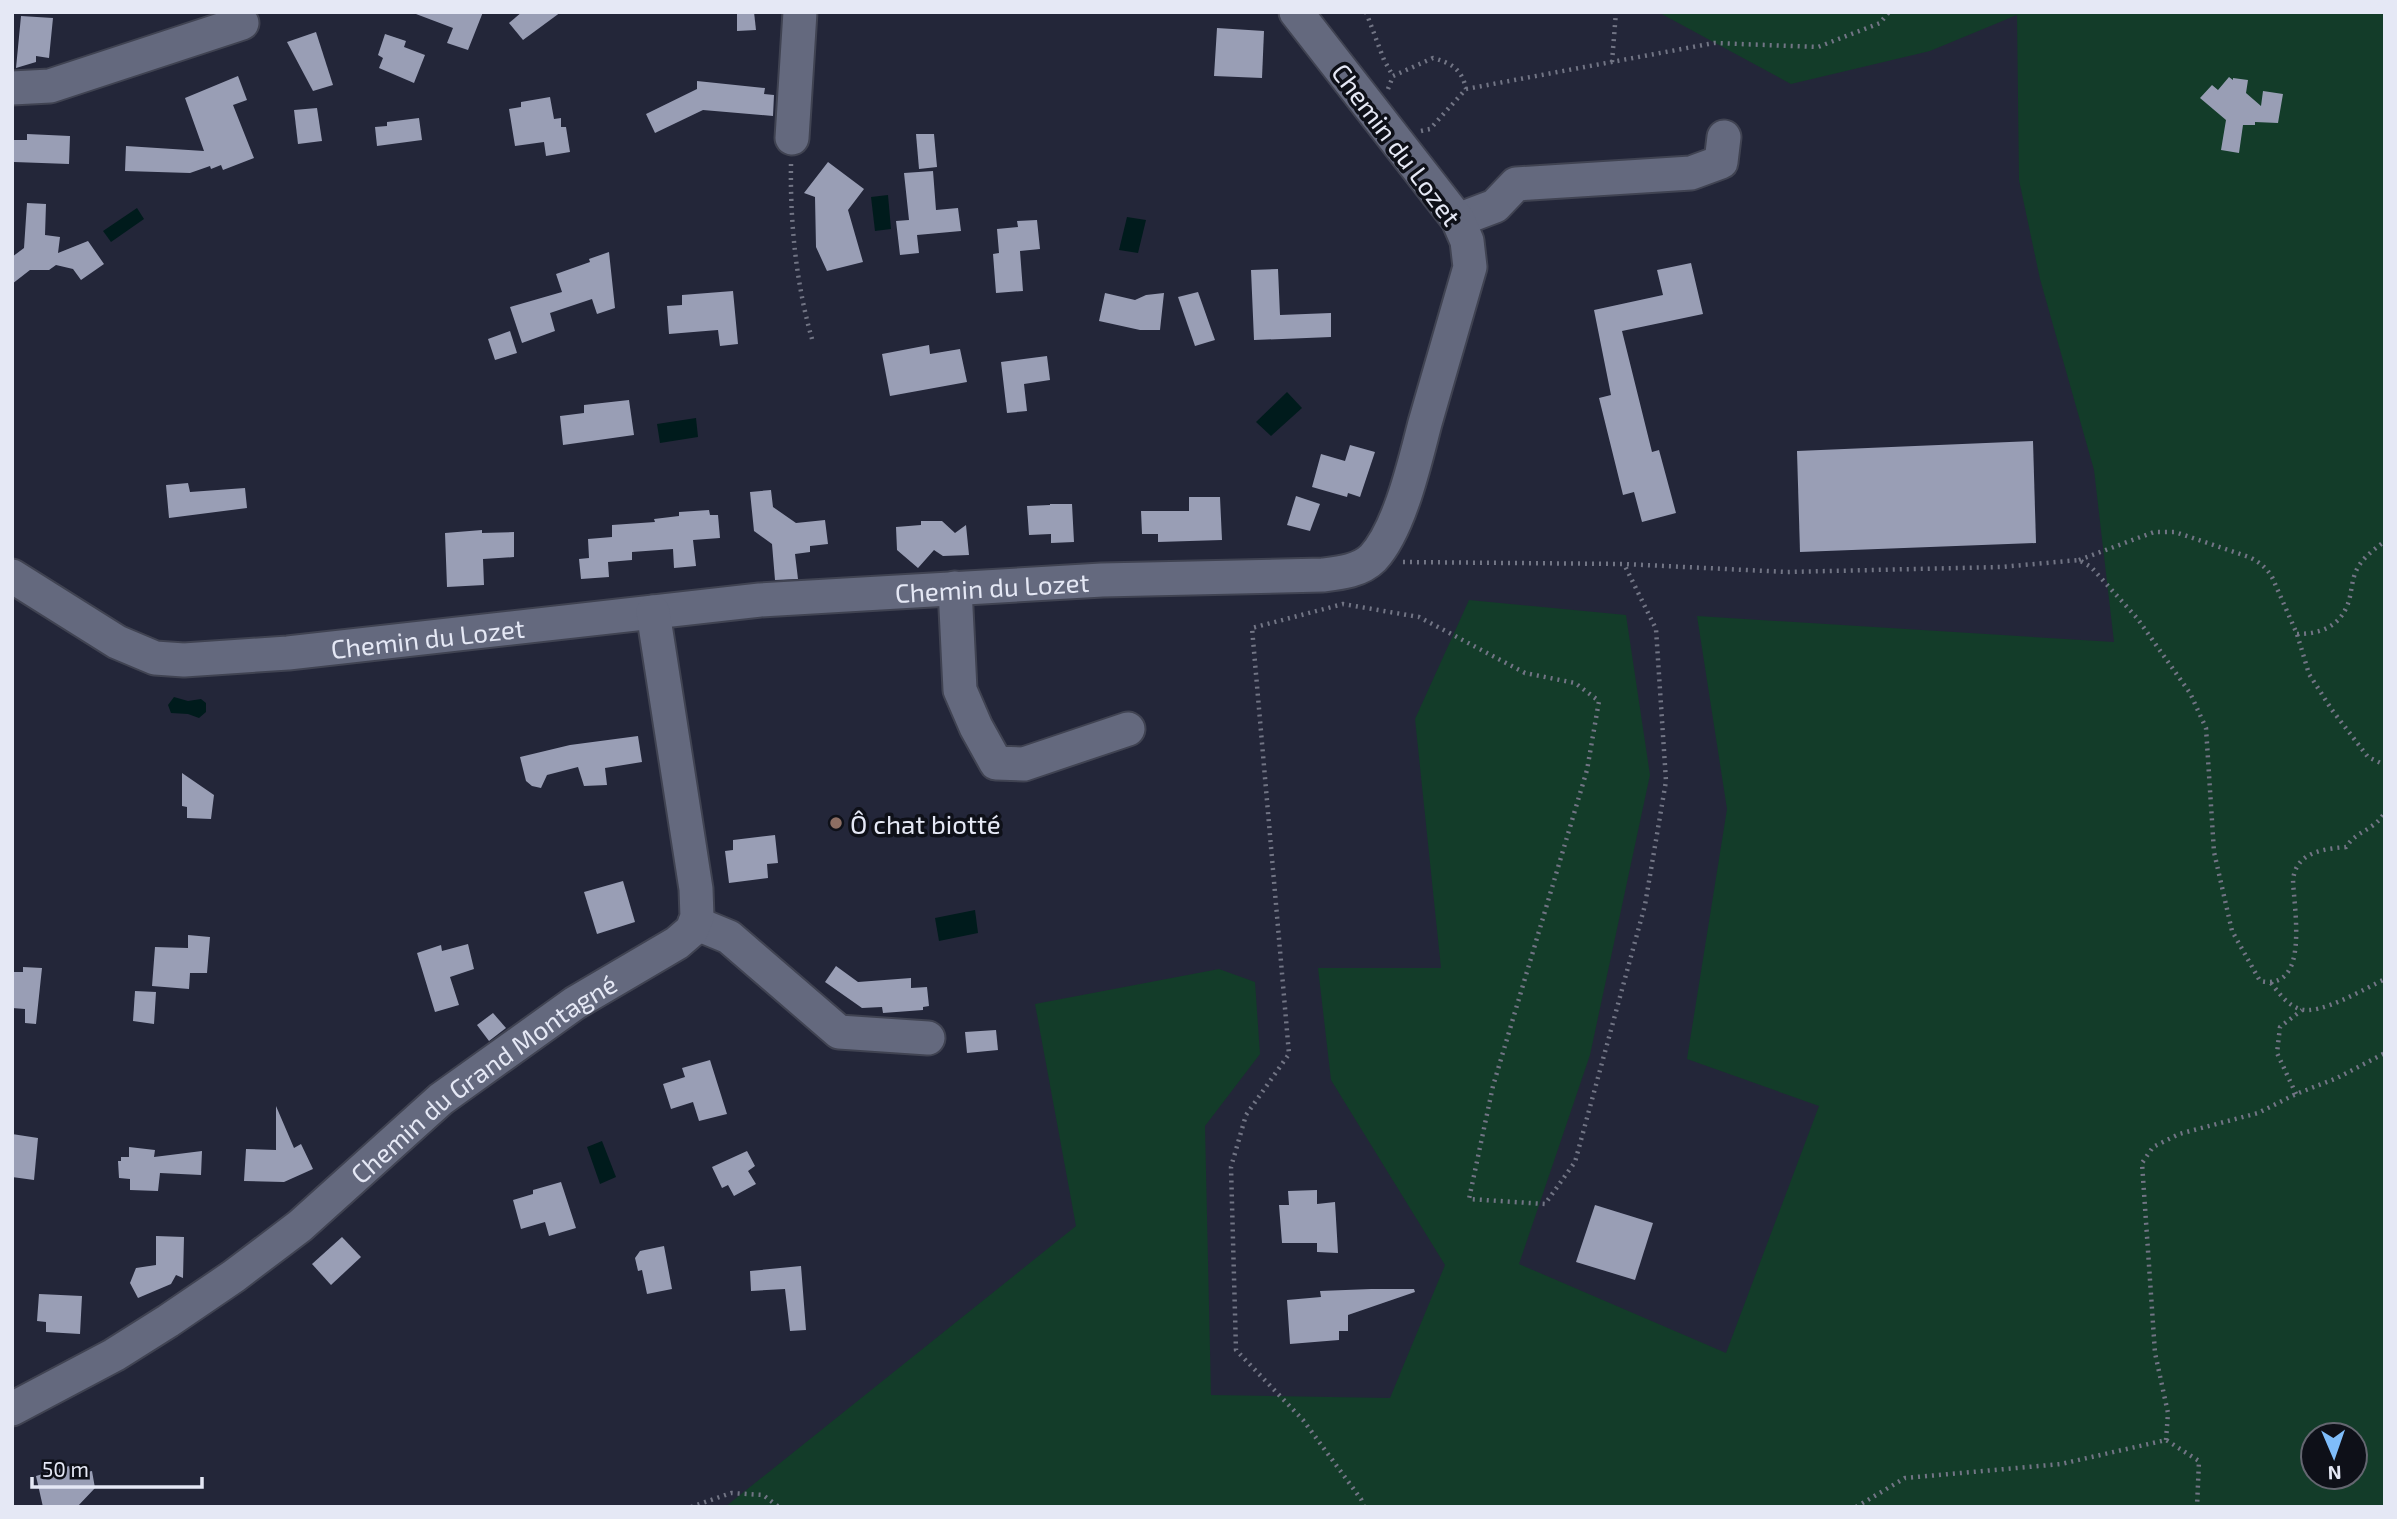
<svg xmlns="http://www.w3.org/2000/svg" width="2397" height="1519" viewBox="0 0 2397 1519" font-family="'Exo 2',sans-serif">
<rect width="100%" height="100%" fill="#232639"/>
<path fill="#133c29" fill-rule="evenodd" d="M 1658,12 L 2385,12 L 2385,1507 L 725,1507 L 1076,1226 L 1035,1004 L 1219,969 L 1255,982 L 1260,1054 L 1205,1126 L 1211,1395 L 1390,1398 L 1445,1265 L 1331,1080 L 1318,968 L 1441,968 L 1415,719 L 1469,600 L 1626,615 L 1650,775 L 1590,1055 L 1519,1264 L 1726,1353 L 1819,1106 L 1687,1059 L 1727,809 L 1697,616 L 2114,642 L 2094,470 L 2040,279 L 2019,180 L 2017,15 L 1930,51 L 1791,84 ZM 2313,1435 L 2355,1435 L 2355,1477 L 2313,1477 Z"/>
<g fill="#001b1c">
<polygon points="888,195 891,229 875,231 871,197"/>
<polygon points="137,208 144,219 111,242 103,231"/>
<polygon points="1127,217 1146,220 1138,253 1119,250"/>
<polygon points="1287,392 1302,408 1271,436 1256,422"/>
<polygon points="696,418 698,437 660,443 657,424"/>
<polygon points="174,697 188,701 201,699 206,703 206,712 199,718 188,714 171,713 168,705"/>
<polygon points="975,910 978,933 939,941 935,918"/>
<polygon points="602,1141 616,1177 600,1184 587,1147"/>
</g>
<g fill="#999eb5">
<polygon points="416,12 483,12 468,50 447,43 453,28 416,14"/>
<polygon points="522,12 561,12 523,40 509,23"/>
<polygon points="737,12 754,12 756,30 737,31"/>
<polygon points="21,16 53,18 49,58 36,56 36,62 16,68"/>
<polygon points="1217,28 1264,31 1262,78 1214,76"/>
<polygon points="316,32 333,85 313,91 287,42"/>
<polygon points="385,34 406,41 404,47 425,55 414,83 379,68 383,58 378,55"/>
<polygon points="238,76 247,100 233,105 254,158 223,170 221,165 211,169 210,166 190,173 125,171 126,146 204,151 185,98"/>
<polygon points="2229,77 2233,80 2233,78 2248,80 2246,93 2261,106 2263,91 2283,94 2278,123 2255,122 2255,125 2243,125 2239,153 2221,150 2226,120 2200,98 2212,85 2218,90"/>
<polygon points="697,81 765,88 764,94 774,95 773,116 703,110 655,133 646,114 697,89"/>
<polygon points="550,97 554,119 561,118 561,127 566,127 570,152 546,156 544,142 515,146 509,109 521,107 521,102"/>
<polygon points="317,108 322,141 298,144 294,110"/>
<polygon points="419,118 422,140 377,146 375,127 387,126 387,122"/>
<polygon points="27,134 70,136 69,164 14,162 14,140 27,140"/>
<polygon points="916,134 934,134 937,167 919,169"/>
<polygon points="828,162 864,189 848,210 863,262 827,271 816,247 815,197 804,193"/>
<polygon points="933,171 936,210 958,208 961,231 917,235 919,253 900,255 896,221 909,220 904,173"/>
<polygon points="27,203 46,204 45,235 60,237 58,253 88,241 104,264 81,280 73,269 56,265 49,270 30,270 12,284 12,257 24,248"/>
<polygon points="1037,220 1040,249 1020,251 1023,291 996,293 993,254 999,253 997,229 1018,227 1017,221"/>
<polygon points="609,252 615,308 597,314 592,299 550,313 555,331 522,343 510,307 562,292 556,274 590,262 589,259"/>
<polygon points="1691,263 1703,314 1622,331 1652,452 1659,450 1676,513 1642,522 1634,492 1623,495 1599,398 1611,395 1594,310 1663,295 1657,270"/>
<polygon points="1278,269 1280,315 1331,313 1331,337 1254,340 1251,270"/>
<polygon points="733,291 738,344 720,346 718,330 669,334 667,306 682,305 682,295"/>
<polygon points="1198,292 1215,340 1195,346 1178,297"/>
<polygon points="1105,293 1135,300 1146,295 1164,293 1160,330 1140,330 1099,321"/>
<polygon points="510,331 517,353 495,360 488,339"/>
<polygon points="929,345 930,354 960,349 967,382 890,396 882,354"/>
<polygon points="1047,356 1050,380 1024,384 1027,411 1007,413 1001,362"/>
<polygon points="629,400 634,435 563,445 560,416 584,413 584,405"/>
<polygon points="2033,441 2036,543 1800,552 1797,451"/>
<polygon points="1350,445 1375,452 1360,497 1348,493 1347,497 1312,487 1321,454 1345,461"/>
<polygon points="188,483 190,492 245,488 247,508 169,518 166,485"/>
<polygon points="771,490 773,507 796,523 825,520 828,544 810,546 810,552 795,554 798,579 775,580 772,544 754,531 750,492"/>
<polygon points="1296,496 1320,504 1310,531 1287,525"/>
<polygon points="1189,497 1220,497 1222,540 1158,542 1158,534 1142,534 1141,511 1189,511"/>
<polygon points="1050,504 1072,504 1074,542 1051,543 1051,534 1029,535 1027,506 1050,505"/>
<polygon points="709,510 710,515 718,515 720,538 693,540 696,566 674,568 673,549 632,552 632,560 608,562 609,577 581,579 579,559 589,558 588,539 612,537 612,525 655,522 654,519 679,516 679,512"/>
<polygon points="921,521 942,521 955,533 966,525 969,555 943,556 934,550 918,568 897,550 896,527 921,525"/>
<polygon points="482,530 482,533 514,532 514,557 483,559 484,585 447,587 445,533"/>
<polygon points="638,736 642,762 605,768 607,785 584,786 578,767 547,775 541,788 532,786 526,781 520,757 570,745"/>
<polygon points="182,773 214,795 211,819 187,818 187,807 182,806"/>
<polygon points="775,835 778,863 767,864 768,878 729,883 725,851 733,850 733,840"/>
<polygon points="623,881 635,922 597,934 584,892"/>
<polygon points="188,935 210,937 207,973 190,973 189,989 152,986 155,947 188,948"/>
<polygon points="468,944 474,969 450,977 459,1005 435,1012 417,953 441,945 442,951"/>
<polygon points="836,966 858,982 911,978 911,988 927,987 929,1006 923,1007 923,1010 883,1013 882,1007 862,1008 825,982"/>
<polygon points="23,967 42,968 36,1024 25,1023 25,1009 12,1008 12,972 23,972"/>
<polygon points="135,991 156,992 154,1024 133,1021"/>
<polygon points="493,1013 506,1028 489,1041 477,1025"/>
<polygon points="996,1030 998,1050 967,1053 965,1032"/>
<polygon points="710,1060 727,1114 699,1121 693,1102 671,1109 663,1084 685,1077 682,1068"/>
<polygon points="276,1106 294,1148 301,1144 313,1169 284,1182 244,1181 246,1149 276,1150"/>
<polygon points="12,1134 38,1138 34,1180 12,1177"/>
<polygon points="129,1147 155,1150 154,1157 202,1151 201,1175 160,1173 158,1191 130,1190 130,1179 119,1178 118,1161 121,1161 121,1157 129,1157"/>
<polygon points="747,1151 755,1166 748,1171 756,1184 734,1196 728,1185 722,1188 712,1167"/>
<polygon points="561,1182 576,1228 549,1236 545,1222 521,1229 513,1200 533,1194 533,1190"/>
<polygon points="1317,1190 1317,1204 1335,1202 1338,1253 1317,1252 1317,1243 1282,1243 1279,1205 1289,1205 1288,1191"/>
<polygon points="1595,1205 1653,1223 1635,1280 1576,1262"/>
<polygon points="156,1236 184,1237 183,1278 176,1275 171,1284 138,1298 130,1283 136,1268 156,1265"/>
<polygon points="342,1237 361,1257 331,1285 312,1264"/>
<polygon points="664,1246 672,1289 647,1294 642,1270 638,1271 635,1258 640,1251"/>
<polygon points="801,1266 806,1330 790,1331 785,1289 751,1291 750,1271"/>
<polygon points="1371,1289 1414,1289 1415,1292 1348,1315 1348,1331 1339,1331 1339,1340 1290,1344 1287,1300 1321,1297 1320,1291"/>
<polygon points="39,1294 82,1296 80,1334 46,1332 46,1322 37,1321"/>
<polygon points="69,1466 70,1470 81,1468 82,1473 92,1471 95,1488 77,1507 43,1507 36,1476"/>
</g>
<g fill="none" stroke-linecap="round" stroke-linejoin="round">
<defs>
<g id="minor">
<polyline points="12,88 50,86 242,23"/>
<polyline points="792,138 800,12"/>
<polyline points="1458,220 1495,206 1516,184 1691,173 1721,162 1724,137"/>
<path id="s1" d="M 12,576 L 117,642 L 155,658 L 184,660 L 288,653 L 760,600 L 1102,580 L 1323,575 C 1340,573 1360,571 1373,558 C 1400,529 1415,461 1425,423 C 1440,371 1455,319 1470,267 L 1467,241 L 1458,220 L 1296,12"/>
<polyline points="955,588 960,690 976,727 996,763 1024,764 1128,729"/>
<polyline points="695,923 729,937 839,1032 928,1038"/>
<path id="s2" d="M 12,1409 L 114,1355 L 168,1321 L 234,1276 L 300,1226 L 441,1099 L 575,1003 L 677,943 L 692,930 L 697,917 L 696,889 L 653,612"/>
</g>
</defs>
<use href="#minor" stroke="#404352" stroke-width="37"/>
<g stroke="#727585" stroke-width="4.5" stroke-dasharray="2 5" stroke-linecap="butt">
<polyline points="1366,12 1384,60 1393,76"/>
<polyline points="1612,62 1616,12"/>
<path d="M 1388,89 L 1393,76 L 1433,58 C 1451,63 1462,69 1466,89"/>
<polyline points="1421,131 1430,129 1466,89 1714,43 1818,47 1880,23 1889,12"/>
<path d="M 791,164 C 790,222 796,283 812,339"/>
<path d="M 2079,560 L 2154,532 L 2175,532 L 2249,557 C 2259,562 2266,567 2272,577 L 2297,634 L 2309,674 L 2332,710 L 2368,757 L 2385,765"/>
<path d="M 1403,562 L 1624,564 L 1787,572 L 2001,567 L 2079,560 L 2091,567 L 2137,618 L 2190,693 L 2206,728 L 2214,852 L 2232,931 L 2260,981 C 2310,992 2294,910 2293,880 C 2296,852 2323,849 2346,847 C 2357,830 2374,831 2385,812"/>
<path d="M 2297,634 C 2318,634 2338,628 2347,606 C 2352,595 2351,580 2357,569 C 2363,557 2375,549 2385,541"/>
<path d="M 2271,983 C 2279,993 2287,1005 2300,1009 C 2319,1016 2366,988 2385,979"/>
<polyline points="2296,1094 2277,1053 2280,1027 2302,1010"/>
<polyline points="2166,1440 2168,1413 2155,1353 2142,1163 2153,1147 2179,1134 2258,1113 2296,1094 2337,1078 2385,1053"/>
<polyline points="691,1507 731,1493 763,1495 779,1507"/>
<polyline points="1364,1507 1361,1499 1303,1420 1236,1350 1231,1167 1246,1115 1289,1054 1252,628 1343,604 1419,617 1525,673 1575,683 1599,701 1587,770 1493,1086 1469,1199 1545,1204 1575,1162 1645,905 1666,781 1656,629 1624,564"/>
<polyline points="1856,1507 1905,1478 2061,1464 2166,1440 2199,1461 2197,1507"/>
</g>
<use href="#minor" stroke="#64697e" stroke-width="33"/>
</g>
<circle fill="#8d6e63" stroke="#0e1018" stroke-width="2.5" cx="836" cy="823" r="7"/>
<g text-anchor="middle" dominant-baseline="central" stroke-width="7" stroke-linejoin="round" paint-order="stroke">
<g font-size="26" fill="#e5e8f5" stroke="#0e1018">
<text transform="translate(1397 144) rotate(53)">Chemin du Lozet</text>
<text stroke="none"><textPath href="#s1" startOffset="1006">Chemin du Lozet</textPath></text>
<text stroke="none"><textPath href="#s1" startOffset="439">Chemin du Lozet</textPath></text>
<text stroke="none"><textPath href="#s2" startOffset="578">Chemin du Grand Montagné</textPath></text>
</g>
<g font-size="26" fill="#e5e8f5" stroke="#0e1018" text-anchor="start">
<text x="850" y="823">Ô chat biotté</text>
</g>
</g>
<rect width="2397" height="1519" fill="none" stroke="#e5e8f5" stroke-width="28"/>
<g transform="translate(2334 1456) rotate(178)"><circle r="33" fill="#0e1018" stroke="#646670" stroke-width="2"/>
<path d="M0-5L12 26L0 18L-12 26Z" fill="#7fbdfa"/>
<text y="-10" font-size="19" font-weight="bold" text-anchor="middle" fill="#e5e8f5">N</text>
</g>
<path d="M32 1477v10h170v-10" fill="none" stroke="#e5e8f5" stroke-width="3.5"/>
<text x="42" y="1477" font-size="21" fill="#e5e8f5" stroke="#0e1018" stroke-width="5" paint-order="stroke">50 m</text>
</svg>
